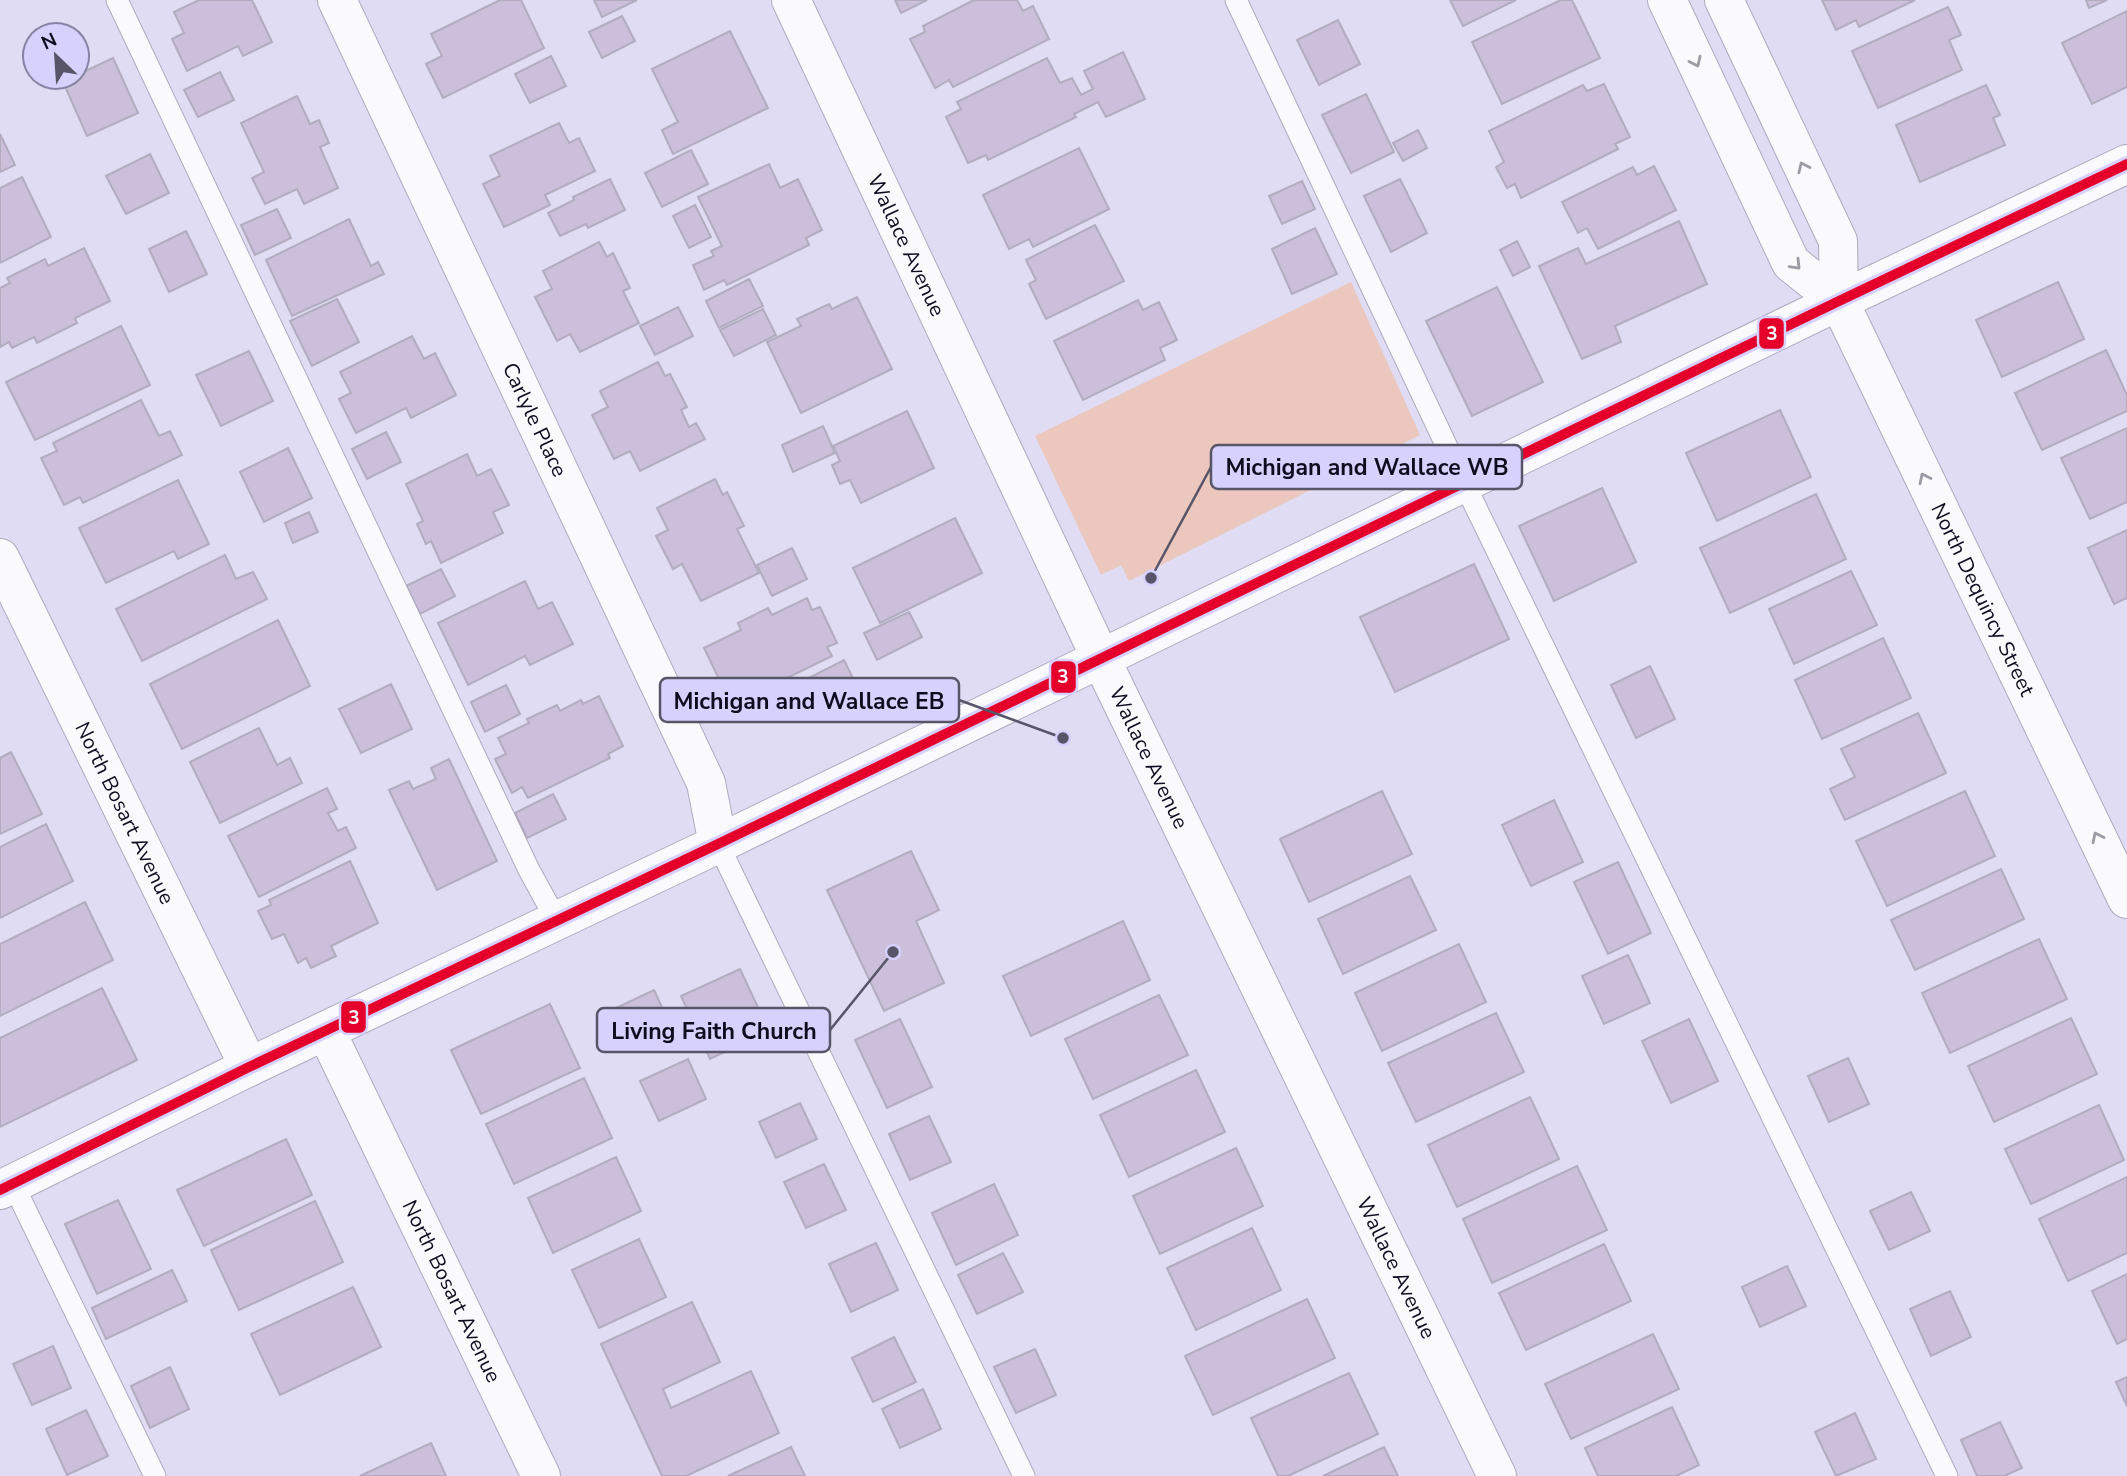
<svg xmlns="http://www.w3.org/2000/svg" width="2127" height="1476" viewBox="0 0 2127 1476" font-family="'Nunito Sans',sans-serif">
<rect width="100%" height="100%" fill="#dfdcf3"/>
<polygon fill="#ebc7bd" points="1351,282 1420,435 1129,581 1121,565 1101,575 1035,436"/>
<g fill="#cbbfdb" stroke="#b2acbf" stroke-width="2">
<polygon points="199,0 252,0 272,42 243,56 238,46 187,71 172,39 184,33 174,12"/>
<polygon points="500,0 521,0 544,48 443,98 426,64 442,56 431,34"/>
<polygon points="594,0 637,0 602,17"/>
<polygon points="895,0 927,0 901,13"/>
<polygon points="974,0 1017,0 1023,11 1033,6 1049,39 953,87 949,80 935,88 910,39 925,32 923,26"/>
<polygon points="1450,0 1516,0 1463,26"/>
<polygon points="1561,0 1572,0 1600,58 1502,104 1472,42"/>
<polygon points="1822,0 1915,0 1859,27 1856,20 1836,30"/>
<polygon points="2086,0 2107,0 2089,8"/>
<polygon points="1948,7 1961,35 1949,40 1962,70 1878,108 1852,51"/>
<polygon points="2127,11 2127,87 2092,104 2062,43"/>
<polygon points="622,16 635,41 602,58 589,32"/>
<polygon points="1338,20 1360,64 1319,85 1297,40"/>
<polygon points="730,31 768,108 673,154 662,130 678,122 652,69"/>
<polygon points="1123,52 1145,99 1106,117 1098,102 1074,114 1076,117 988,160 986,155 968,163 946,117 961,109 957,102 1047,58 1060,83 1072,78 1081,95 1093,89 1084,71"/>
<polygon points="551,56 566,86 530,103 515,74"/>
<polygon points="113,58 138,113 87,136 63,82 77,77 77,75"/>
<polygon points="220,72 234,100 198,117 184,90"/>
<polygon points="1604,84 1630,137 1615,144 1618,149 1521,198 1515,184 1507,188 1496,167 1504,162 1489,131 1583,85 1587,91"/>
<polygon points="1986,85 2000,115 1993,118 2005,145 1920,182 1896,125"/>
<polygon points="1366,94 1394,152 1351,173 1322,115"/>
<polygon points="297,96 310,124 319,120 329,143 320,147 338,188 304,204 297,189 265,204 252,178 264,172 241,123"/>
<polygon points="559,123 569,143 579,138 595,171 545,195 550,205 504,227 483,184 500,176 490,156"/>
<polygon points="1418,130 1427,148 1403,161 1393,143"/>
<polygon points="0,134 15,165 0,172"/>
<polygon points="1079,148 1109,209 1033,247 1029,239 1009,249 983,195"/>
<polygon points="691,150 708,184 662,207 645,173"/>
<polygon points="150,154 169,193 126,214 106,176"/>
<polygon points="769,164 780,188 798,179 822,230 806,238 809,245 727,285 724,280 704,290 693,265 714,256 711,251 722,246 698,197"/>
<polygon points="1654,166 1676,210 1598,249 1587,228 1578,233 1562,202 1633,167 1637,175"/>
<polygon points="22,177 51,237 0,263 0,188"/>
<polygon points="610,179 625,210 588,228 586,224 560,236 548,213 574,200 573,197"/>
<polygon points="1400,179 1427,233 1391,252 1364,196"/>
<polygon points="1302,181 1315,209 1282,224 1269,196"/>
<polygon points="695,205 711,237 689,248 673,216"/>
<polygon points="277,209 291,238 255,255 241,225"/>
<polygon points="349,219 371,266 378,262 384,274 292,316 266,260"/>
<polygon points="1679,221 1707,284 1615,326 1621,342 1582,359 1539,266 1578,248 1586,264"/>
<polygon points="1095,225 1124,281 1046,319 1029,284 1036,280 1026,260"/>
<polygon points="1315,228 1337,274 1292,294 1272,249"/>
<polygon points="186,231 207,274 169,292 149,249"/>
<polygon points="1517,241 1530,267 1513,276 1500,250"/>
<polygon points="599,242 607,257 613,253 630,288 623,291 639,323 580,352 570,334 557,341 535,297 552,289 543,271"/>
<polygon points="84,248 110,301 75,318 77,323 37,343 34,337 12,348 9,342 0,347 0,288 10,283 7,278 45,259 48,266"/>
<polygon points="749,279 763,306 719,328 706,301"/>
<polygon points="2058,282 2084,339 2002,377 1976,320"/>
<polygon points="1497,287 1543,382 1472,416 1426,321"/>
<polygon points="857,297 892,369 801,413 767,342 801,326 797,319 829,304 832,309"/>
<polygon points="337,299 359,342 312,366 290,321"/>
<polygon points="1138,300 1143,310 1159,302 1177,340 1160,348 1165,360 1083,400 1054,341"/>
<polygon points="678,307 693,336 655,355 640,326"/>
<polygon points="763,309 776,335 734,356 720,330"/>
<polygon points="121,326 150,385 35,440 6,382"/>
<polygon points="412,336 424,359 435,353 456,395 411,418 406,408 356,433 339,399 351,393 340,372"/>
<polygon points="2106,350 2127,395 2127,411 2042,450 2015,393"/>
<polygon points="249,351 273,401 221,426 196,375"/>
<polygon points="658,362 665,376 670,374 687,407 681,410 689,427 696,423 705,439 640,471 630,451 614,459 592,415 608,407 600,391"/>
<polygon points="141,400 159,436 170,431 182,455 83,503 80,497 64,505 41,458 57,451 53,443"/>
<polygon points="1780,410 1811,477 1717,521 1686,453"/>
<polygon points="907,411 934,468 861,503 850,480 840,484 832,465 840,461 833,446"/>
<polygon points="823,426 835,453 793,472 782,445"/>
<polygon points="2127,428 2127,502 2090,519 2061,458"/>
<polygon points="386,432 401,462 367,479 352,449"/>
<polygon points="288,448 312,498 264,522 240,472"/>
<polygon points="467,454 477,476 491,469 509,505 493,512 503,533 441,563 431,541 426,544 417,524 423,521 406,484"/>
<polygon points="715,479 723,495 727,492 744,526 737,529 759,573 701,601 682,564 673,569 656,536 668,530 657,508"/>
<polygon points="178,480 209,544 178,559 174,551 106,583 79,528"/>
<polygon points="1602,488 1636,562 1554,601 1519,526"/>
<polygon points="1816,494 1846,559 1730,613 1700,548"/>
<polygon points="309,512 318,532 293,543 285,523"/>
<polygon points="955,518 982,573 880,623 853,568"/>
<polygon points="2127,530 2127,598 2114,604 2088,548"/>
<polygon points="792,548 807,579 772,596 757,565"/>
<polygon points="225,555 236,579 253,572 267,599 142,661 116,609"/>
<polygon points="1474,564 1509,639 1395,692 1360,617"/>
<polygon points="441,569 455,596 420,614 406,586"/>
<polygon points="1851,571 1877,625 1794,664 1769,609"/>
<polygon points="525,581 538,609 552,602 573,644 530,665 525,656 468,685 438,623"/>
<polygon points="807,598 812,610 820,607 837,643 827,647 832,656 748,697 745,692 729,700 704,648 741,630 738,623 768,608 772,615"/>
<polygon points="909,612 922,637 877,660 864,633"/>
<polygon points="278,620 310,686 182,749 150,684"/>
<polygon points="1883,638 1911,698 1822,739 1795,680"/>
<polygon points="844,660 863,699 818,722 799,683"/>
<polygon points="1650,666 1675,719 1636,738 1611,685"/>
<polygon points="391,684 412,729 361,753 339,709"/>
<polygon points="506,685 520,714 485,732 471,702"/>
<polygon points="599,696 623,746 608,754 610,758 528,798 522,787 512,793 495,759 506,754 498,738 529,723 527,719 557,705 560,711 581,700 583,704"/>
<polygon points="1918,713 1946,773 1845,820 1830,789 1855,777 1841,749"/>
<polygon points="259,728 277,765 290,758 302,783 220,823 190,762"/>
<polygon points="11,752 42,814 0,834 0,758"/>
<polygon points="449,759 497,861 437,890 389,790 409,781 413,789 436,779 431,768"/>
<polygon points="327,788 337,809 328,813 338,831 346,827 356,848 259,897 228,836"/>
<polygon points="1382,791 1412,854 1309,902 1280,839"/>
<polygon points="1965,791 1995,856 1887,906 1856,841"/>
<polygon points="553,794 566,819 527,838 515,813"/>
<polygon points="1554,800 1583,862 1531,886 1502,825"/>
<polygon points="46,824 73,881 0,918 0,847"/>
<polygon points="911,851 939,910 916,921 944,983 884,1011 827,890"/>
<polygon points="350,861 378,923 331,946 336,956 311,968 306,958 298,963 284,934 272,939 258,911 271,905 269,900"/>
<polygon points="1618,862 1651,933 1608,954 1574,882"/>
<polygon points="2001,869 2024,919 1915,970 1891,920"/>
<polygon points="1410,876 1436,930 1343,974 1318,919"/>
<polygon points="85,902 113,960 0,1016 0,944"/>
<polygon points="1123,921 1150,980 1031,1036 1003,976"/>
<polygon points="2039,939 2067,999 1950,1053 1922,993"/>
<polygon points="1459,944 1486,1002 1382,1051 1355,993"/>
<polygon points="1628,955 1650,1003 1604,1024 1582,976"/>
<polygon points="740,969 769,1031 710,1059 681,996"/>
<polygon points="102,988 137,1060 0,1127 0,1038"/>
<polygon points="654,990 670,1025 628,1044 612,1010"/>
<polygon points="1159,995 1188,1055 1093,1099 1065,1039"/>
<polygon points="550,1004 580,1068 481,1114 451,1050"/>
<polygon points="1496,1013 1524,1072 1416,1122 1388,1063"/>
<polygon points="2071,1018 2097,1074 1994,1122 1968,1066"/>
<polygon points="900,1019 932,1087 887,1108 855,1040"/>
<polygon points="1689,1019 1718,1081 1671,1103 1642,1041"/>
<polygon points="1848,1058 1869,1104 1829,1122 1808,1076"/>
<polygon points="688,1059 706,1099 659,1121 640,1081"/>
<polygon points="1196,1070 1225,1132 1129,1177 1100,1115"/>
<polygon points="584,1078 612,1138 514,1184 486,1124"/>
<polygon points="1530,1097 1559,1159 1457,1207 1428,1145"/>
<polygon points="800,1103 817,1139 776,1158 759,1122"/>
<polygon points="2099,1105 2124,1160 2031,1204 2005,1149"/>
<polygon points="929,1116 951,1162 910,1180 889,1134"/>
<polygon points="286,1139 312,1195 204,1246 177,1190"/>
<polygon points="1236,1148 1263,1206 1160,1254 1133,1196"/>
<polygon points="616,1157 641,1211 553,1253 528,1198"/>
<polygon points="824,1164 846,1210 806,1228 784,1182"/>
<polygon points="1577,1166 1607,1230 1492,1283 1463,1219"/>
<polygon points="2127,1177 2127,1253 2068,1281 2039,1219"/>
<polygon points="994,1184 1018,1235 956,1265 932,1213"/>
<polygon points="1911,1192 1930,1231 1889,1250 1870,1211"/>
<polygon points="118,1200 151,1269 97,1294 65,1224"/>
<polygon points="315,1201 343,1262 239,1310 211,1250"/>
<polygon points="1252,1228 1281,1290 1196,1330 1167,1268"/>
<polygon points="639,1239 666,1297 599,1328 572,1270"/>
<polygon points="876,1243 898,1290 851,1312 829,1264"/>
<polygon points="1604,1244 1631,1301 1526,1350 1499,1293"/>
<polygon points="1003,1253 1023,1292 977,1314 958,1275"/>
<polygon points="1787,1266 1806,1306 1760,1327 1742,1287"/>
<polygon points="172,1270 187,1301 106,1339 92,1308"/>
<polygon points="2127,1274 2127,1339 2117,1344 2092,1291"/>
<polygon points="353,1287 381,1347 280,1395 251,1334"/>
<polygon points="1950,1291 1971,1337 1931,1356 1910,1309"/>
<polygon points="1307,1299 1335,1358 1213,1415 1185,1356"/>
<polygon points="692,1302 720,1362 663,1389 671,1408 751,1371 779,1433 686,1476 662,1476 601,1344"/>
<polygon points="1653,1334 1679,1389 1571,1439 1545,1384"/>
<polygon points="894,1337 916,1382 873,1402 852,1358"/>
<polygon points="53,1346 71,1388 32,1405 13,1364"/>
<polygon points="1035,1349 1056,1395 1016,1413 994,1367"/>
<polygon points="170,1367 189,1409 150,1428 131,1386"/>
<polygon points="1349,1373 1378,1434 1288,1476 1278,1476 1251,1418"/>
<polygon points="2127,1377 2127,1406 2116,1382"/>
<polygon points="923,1389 941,1429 900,1448 882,1409"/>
<polygon points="1672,1407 1699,1465 1676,1476 1598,1476 1585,1448"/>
<polygon points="86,1410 108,1456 67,1475 46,1429"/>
<polygon points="1855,1413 1876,1459 1836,1476 1815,1432"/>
<polygon points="2000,1422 2022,1468 2004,1476 1977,1476 1961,1440"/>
<polygon points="431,1443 446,1476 360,1476"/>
<polygon points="791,1447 805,1476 728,1476"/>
<polygon points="1384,1447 1398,1476 1323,1476"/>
</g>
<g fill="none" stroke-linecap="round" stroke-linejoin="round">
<defs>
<g id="lane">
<polyline points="117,0 529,870 557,921"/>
<polyline points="1236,0 1464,483 1947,1476"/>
<polyline points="718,844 1024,1476"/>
<polyline points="13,1184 155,1476"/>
</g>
<g id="street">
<path id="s1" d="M 337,0 L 706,783 L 718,844"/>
<path id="s2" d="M 791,0 L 1101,659 L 1497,1476"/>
<polyline points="1667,0 1791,263 1839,301"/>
<path id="s3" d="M 1724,0 L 1838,241 L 1839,301 L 2127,899"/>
</g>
<g id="secondary">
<path id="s4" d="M 0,558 L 249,1067"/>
<path id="s5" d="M 326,1031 L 541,1476"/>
<polyline points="0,1190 249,1067 718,844 1839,301 2127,164"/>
</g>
</defs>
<use href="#lane" stroke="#aeaabe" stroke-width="23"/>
<use href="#street" stroke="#aeaabe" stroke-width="40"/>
<use href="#secondary" stroke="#aeaabe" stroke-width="40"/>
<use href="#lane" stroke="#fafafd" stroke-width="21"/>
<use href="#street" stroke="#fafafd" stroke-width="38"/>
<use href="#secondary" stroke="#fafafd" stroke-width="38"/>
<defs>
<polyline id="bus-1" points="0,1190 249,1067 718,844 1839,301 2127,164"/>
</defs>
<use href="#bus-1" stroke="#d7d2fd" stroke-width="16"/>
<use href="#bus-1" stroke="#e4002b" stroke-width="10"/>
</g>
<defs><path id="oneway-chevron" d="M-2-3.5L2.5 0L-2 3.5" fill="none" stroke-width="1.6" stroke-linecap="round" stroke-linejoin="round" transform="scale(1.75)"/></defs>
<g stroke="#9c9ba4">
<use href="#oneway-chevron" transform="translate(1696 62) rotate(65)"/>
<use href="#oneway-chevron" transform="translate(1803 167) rotate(-115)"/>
<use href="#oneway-chevron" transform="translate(1796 265) rotate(46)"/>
<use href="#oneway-chevron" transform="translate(1924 478) rotate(-116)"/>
<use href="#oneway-chevron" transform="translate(2097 837) rotate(-116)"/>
</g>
<g text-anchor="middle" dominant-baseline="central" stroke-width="5" stroke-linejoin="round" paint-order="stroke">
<g font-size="21" fill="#100c1f" stroke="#d7d2fd">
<text stroke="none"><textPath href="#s2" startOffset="271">Wallace Avenue</textPath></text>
<text stroke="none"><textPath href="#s1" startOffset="464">Carlyle Place</textPath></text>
<text stroke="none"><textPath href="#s3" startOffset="658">North Dequincy Street</textPath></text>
<text stroke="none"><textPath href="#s2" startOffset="838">Wallace Avenue</textPath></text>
<text stroke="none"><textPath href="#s4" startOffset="284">North Bosart Avenue</textPath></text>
<text stroke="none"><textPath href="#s2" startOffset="1405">Wallace Avenue</textPath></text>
<text stroke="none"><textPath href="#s5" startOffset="289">North Bosart Avenue</textPath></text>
</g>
</g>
<path fill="none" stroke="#585569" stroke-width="2.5" d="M1151 578L1211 467M1063 738L959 700M893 952L830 1030"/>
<g fill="#585569" stroke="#d7d2fd" stroke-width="2.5">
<circle cx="1151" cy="578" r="7"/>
<circle cx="1063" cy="738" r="7"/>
<circle cx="893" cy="952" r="7"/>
</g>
<g fill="#d7d2fd" stroke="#585569" stroke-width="2.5">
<rect x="1211" y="445" width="311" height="44" rx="7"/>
<rect x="660" y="678" width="299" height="44" rx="7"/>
<rect x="597" y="1008" width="233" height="44" rx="7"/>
</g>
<g font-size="23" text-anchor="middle" font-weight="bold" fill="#100c1f">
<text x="1367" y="475">Michigan and Wallace WB</text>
<text x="809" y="709">Michigan and Wallace EB</text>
<text x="714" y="1039">Living Faith Church</text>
</g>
<g stroke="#d7d2fd" stroke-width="2.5">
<rect x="1758" y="317" width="27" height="33" rx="7" fill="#e4002b"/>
<rect x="1050" y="660" width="27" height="34" rx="7" fill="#e4002b"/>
<rect x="340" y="1000" width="27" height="34" rx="7" fill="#e4002b"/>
</g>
<g font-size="19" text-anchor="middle" font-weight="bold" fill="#fff">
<text x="1772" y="340">3</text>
<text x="1063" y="683">3</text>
<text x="354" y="1024">3</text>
</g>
<g transform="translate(56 56) rotate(335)"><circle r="33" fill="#d7d2fd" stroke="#8783a4" stroke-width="2"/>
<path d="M0-5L12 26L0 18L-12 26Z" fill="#585569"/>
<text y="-10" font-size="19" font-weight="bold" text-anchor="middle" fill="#100c1f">N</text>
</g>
</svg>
